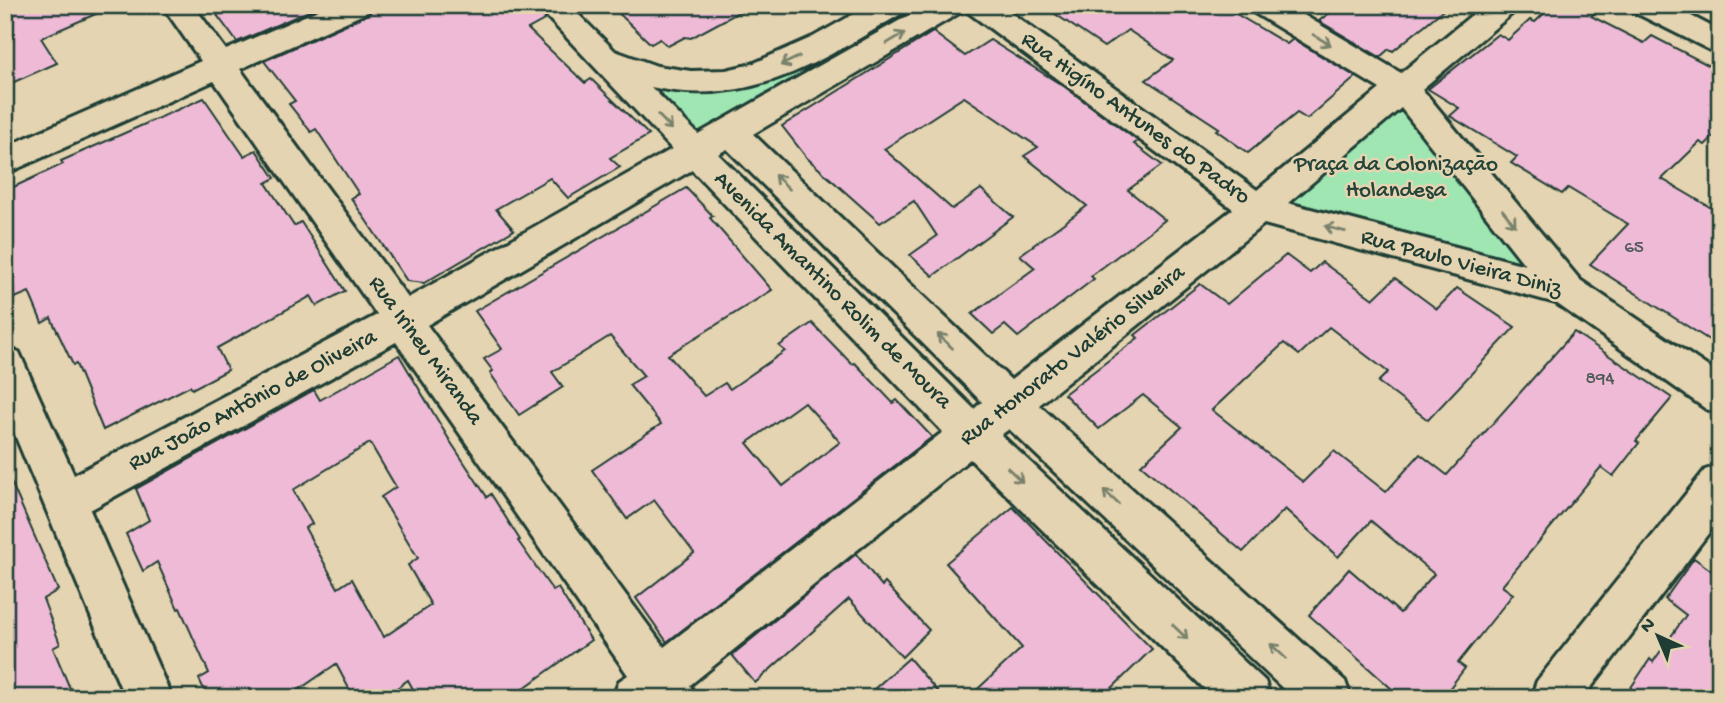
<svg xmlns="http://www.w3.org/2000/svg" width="1725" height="703" viewBox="0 0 1725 703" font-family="'Gochi Hand',sans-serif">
<rect width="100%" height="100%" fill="#e5d4b1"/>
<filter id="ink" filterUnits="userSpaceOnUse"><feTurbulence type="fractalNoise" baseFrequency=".0143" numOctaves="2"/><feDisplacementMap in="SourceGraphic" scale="14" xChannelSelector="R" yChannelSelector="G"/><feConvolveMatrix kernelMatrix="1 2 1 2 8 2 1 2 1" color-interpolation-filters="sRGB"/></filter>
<g filter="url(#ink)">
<g fill="#9fe6b3" stroke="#5f9274" stroke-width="2">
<polygon points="827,45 848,63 696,149 616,66 697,88"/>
<polygon points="1405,93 1548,277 1276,205"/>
</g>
<g fill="#efbad6" stroke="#1f3d34" stroke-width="2" fill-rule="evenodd">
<polygon points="30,5 116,5 41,38 57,63 5,86 5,15"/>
<polygon points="214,5 323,5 237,42 217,15 220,14"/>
<polygon points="374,5 533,5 546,19 528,29 585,83 591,79 649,135 610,158 620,167 568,198 550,178 496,209 514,230 424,283 407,281 351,198 359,194 316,129 311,132 289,104 295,101 264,61 369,14"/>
<polygon points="610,5 752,5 691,38 685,37 668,46 660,39 651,44"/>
<polygon points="1042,5 1221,5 1287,44 1293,39 1356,77 1307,119 1297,113 1248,153 1216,130 1219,128 1146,80 1173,60 1128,30 1104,47"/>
<polygon points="1340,5 1449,5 1393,51 1389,49 1380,57 1319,21"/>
<polygon points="1553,5 1603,5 1591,16 1644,43 1652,36 1720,71 1720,130 1705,145 1700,142 1662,179 1720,213 1720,347 1590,264 1628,224 1568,188 1562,194 1511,163 1517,157 1450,116 1459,108 1428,89 1498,34 1508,40 1530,20 1535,22"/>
<polygon points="933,32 965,56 990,40 1065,87 1138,141 1134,144 1162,165 1128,190 1165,220 1091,276 1094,279 1018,337 1005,325 993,334 972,314 1035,268 1020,255 1087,206 1024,156 1038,147 964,97 884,149 952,209 981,189 1013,217 933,276 910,255 937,236 914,201 880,223 807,158 782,126"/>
<polygon points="204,98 244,156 256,150 275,178 266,183 294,226 301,222 345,291 317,306 311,296 217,348 228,370 192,389 190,386 103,430 76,364 73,365 51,318 42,323 29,292 15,298 5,273 5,191 63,164 61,161"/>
<path d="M 686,188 L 713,216 L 710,218 L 772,290 L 668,355 L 704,396 L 725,383 L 730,389 L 785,351 L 779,346 L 812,323 L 852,364 L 855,363 L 893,403 L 897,400 L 932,437 L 667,642 L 636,598 L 694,553 L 654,500 L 627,519 L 592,470 L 661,424 L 629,385 L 644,376 L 610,336 L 552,372 L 563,387 L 519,415 L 490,373 L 493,371 L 484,359 L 502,349 L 475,311 ZM 804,402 L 840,442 L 783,486 L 747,443 Z"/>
<polygon points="1286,255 1310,273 1322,262 1373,299 1395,278 1437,309 1457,288 1515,327 1428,420 1378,382 1388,372 1329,327 1299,355 1284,343 1212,410 1303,482 1334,451 1386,492 1420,454 1447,475 1574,332 1672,398 1636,441 1639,443 1613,476 1601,467 1502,586 1513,594 1458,663 1465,668 1442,698 1402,698 1309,615 1349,569 1400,613 1434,574 1371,521 1338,557 1285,509 1243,552 1141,465 1182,427 1143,395 1099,429 1064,394 1138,338 1135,335 1200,284 1227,304"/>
<path d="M 399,355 L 450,441 L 487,497 L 491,494 L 520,540 L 518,541 L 553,591 L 558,588 L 591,640 L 510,698 L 418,698 L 408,680 L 383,698 L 354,698 L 336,664 L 287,698 L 208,698 L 199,679 L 209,673 L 180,608 L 178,609 L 157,562 L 143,571 L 126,534 L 149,520 L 136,489 L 314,390 L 320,400 ZM 370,443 L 396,487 L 381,497 L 418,558 L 408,565 L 431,605 L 384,637 L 352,579 L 338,588 L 305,528 L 312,524 L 293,490 Z"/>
<polygon points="5,468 58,590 43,599 60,644 53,648 74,698 5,698"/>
<polygon points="1013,507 1152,649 1102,698 968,698 1022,648 946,563"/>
<polygon points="856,554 882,586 885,583 929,630 902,657 849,599 755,683 732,655"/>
<polygon points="1694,558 1720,577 1720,698 1624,698 1650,659 1653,662 1686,615 1665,599"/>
<polygon points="909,658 943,698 864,698"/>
</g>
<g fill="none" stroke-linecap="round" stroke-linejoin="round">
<defs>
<g id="minor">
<path d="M 162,5 L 193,5 L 226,50 L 330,5 L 372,5 L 368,12 L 240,69 L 408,298 L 672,149 L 536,5 L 569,5 L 615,51 L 657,66 L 691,71 L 726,70 L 752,64 L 813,37 L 870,5 L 908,5 L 904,12 C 821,61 751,109 651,87 L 698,134 L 927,5 L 1000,5 L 1257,190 L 1380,89 L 1253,12 L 1249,5 L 1287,5 L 1401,73 L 1484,5 L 1518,5 L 1514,12 L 1422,89 L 1580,280 L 1720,375 L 1720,414 L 1706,409 L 1556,303 L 1264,224 L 1039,405 L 1345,681 L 1351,698 L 1293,698 L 1009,429 L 1001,435 L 1265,681 L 1271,698 L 1214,698 L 970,459 L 690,685 L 695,698 L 613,698 L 619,681 L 628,675 L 396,342 L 90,510 L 172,698 L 125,698 L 5,411 L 5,347 L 19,352 L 74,475 L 377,315 L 214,81 L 5,174 L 5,147 L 201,61 ZM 965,6 L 968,12 L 1233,209 L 1011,380 L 753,134 L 961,12 ZM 1401,108 L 1525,265 L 1288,203 ZM 727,149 L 982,402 L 974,409 L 718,154 ZM 692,170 L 943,432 L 664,647 L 427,325 Z"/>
<polygon points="1630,5 1670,5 1720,31 1720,55 1634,12"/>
<polygon points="1720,465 1720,518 1583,698 1531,698 1537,681 1705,470"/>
</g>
</defs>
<use href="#minor" stroke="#1f3d34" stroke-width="6"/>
<use href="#minor" fill="#e5d4b1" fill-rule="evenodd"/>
</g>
<defs><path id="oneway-shaft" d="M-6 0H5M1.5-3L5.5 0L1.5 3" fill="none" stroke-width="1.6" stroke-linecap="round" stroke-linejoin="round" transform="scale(1.75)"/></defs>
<g stroke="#78816c">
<use href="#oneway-shaft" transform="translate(896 38) rotate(-31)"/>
<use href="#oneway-shaft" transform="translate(1322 40) rotate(31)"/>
<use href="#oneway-shaft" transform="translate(790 61) rotate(154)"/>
<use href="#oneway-shaft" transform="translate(665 122) rotate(46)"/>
<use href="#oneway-shaft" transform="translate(782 182) rotate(-136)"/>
<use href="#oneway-shaft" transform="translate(1509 218) rotate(51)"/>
<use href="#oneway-shaft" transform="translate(1335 229) rotate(-165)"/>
<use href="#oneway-shaft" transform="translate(945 341) rotate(-136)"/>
<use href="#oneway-shaft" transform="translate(1015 475) rotate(44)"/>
<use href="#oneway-shaft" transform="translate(1111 497) rotate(-137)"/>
<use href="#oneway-shaft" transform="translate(1180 632) rotate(44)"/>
<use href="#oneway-shaft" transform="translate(1278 651) rotate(-137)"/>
</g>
</g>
<g text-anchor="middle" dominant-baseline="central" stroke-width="5" stroke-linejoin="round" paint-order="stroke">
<g font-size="19" fill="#535c5c">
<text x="1634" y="248">65</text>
<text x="1600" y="379">894</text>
</g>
<g font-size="23" fill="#1f3d34" stroke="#e5d4b1">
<text transform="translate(1135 119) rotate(36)">Rua Higíno Antunes do Padro</text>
<text transform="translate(1461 264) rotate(15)">Rua Paulo Vieira Diniz</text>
<text transform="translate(832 291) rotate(45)">Avenida Amantino Rolim de Moura</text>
<text transform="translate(425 351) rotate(54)">Rua Irineu Miranda</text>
<text transform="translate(1073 356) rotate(-38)">Rua Honorato Valério Silveira</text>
<text transform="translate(253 401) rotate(-28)">Rua João Antônio de Oliveira</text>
</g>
<g font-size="23" fill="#25453a" stroke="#e5d4b1">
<text x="1396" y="165">Praça da Colonização<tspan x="1396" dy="26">Holandesa</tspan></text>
</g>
</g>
<rect width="1725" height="703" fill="none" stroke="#e5d4b1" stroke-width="28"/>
<rect x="14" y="14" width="1697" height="675" fill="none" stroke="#1f3d34" stroke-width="2.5" filter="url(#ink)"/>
<g transform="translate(1658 636) rotate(316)" stroke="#e5d4b1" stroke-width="5" paint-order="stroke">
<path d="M0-5L12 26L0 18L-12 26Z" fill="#1f3d34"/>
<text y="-10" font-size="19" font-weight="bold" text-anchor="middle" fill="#1f3d34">N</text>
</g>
</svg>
